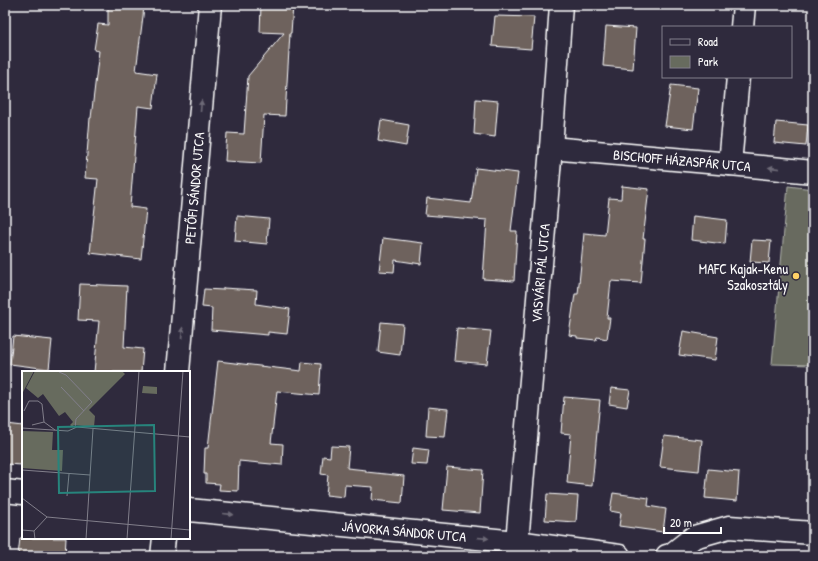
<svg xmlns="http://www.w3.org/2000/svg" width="818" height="561" viewBox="0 0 818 561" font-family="'Patrick Hand',sans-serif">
<rect width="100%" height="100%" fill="#2f2a3d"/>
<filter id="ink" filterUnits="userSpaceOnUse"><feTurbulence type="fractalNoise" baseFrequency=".025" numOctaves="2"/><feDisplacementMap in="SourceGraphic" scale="8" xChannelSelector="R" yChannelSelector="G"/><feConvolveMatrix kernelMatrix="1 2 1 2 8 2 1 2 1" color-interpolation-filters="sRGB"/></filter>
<g filter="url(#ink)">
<polygon fill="#423b47" points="411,549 501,555 500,556 410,556"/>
<polygon fill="#676b5e" stroke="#b3b5ae" points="788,186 813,189 813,365 772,364"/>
<g fill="#6e625d" stroke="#fff">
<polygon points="108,5 144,5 143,16 136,71 157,74 153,108 138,106 130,207 146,209 141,259 90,253 98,179 85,178 90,118 91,118 99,51 94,50 98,24 108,25"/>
<polygon points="261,5 293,5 291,33 290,33 285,116 264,115 261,163 225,161 227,133 244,134 248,76 284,33 260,32"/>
<polygon points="495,16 534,17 531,49 492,46"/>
<polygon points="606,26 636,28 633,69 603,66"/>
<polygon points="671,85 698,88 693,129 665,126"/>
<polygon points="476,99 498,101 495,137 474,134"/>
<polygon points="381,120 409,125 406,146 378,141"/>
<polygon points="776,122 808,125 806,146 774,143"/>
<polygon points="476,168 518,173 511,231 517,231 514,281 483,279 487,220 425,215 427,198 471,203"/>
<polygon points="622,186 649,189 643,239 645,239 641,283 611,281 607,318 610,318 607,339 597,337 596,340 577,338 577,336 569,335 575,294 578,294 584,233 605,235 609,198 621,199"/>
<polygon points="237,216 269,219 267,244 235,241"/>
<polygon points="693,216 727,220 725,244 691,240"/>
<polygon points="383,238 423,243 421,264 395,260 394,272 379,271"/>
<polygon points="752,240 771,241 769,263 750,262"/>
<polygon points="80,284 127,286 124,347 143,349 141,372 94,372 99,321 78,320"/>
<polygon points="223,288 257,290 256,304 290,309 287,334 268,332 268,335 211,330 212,308 202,307 204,289 223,290"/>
<polygon points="381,322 403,324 400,355 378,352"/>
<polygon points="457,328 491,331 487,364 454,361"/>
<polygon points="683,331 718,337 715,360 679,355"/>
<polygon points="13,336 52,340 49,369 10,364"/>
<polygon points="218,361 301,371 302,362 321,364 319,395 277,391 271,443 283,444 282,465 239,461 238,491 219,490 220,484 206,483 206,474 204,474 205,448 208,448"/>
<polygon points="611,388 630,390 627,407 609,404"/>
<polygon points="564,397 600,400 592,486 567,483 571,434 561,433"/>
<polygon points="428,407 448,409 445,437 426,436"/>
<polygon points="7,424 23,426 23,465 5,464 5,443"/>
<polygon points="664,436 702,440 699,471 660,467"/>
<polygon points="331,446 349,447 347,468 366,470 366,472 404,476 402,503 372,500 373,487 345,485 344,497 326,495 328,475 321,474 323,456 330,457"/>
<polygon points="413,448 429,450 427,465 411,464"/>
<polygon points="447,467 483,470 480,513 443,510"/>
<polygon points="708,469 739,472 737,501 705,498"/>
<polygon points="613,493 649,498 648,506 666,509 663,532 619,526 621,513 610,511"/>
<polygon points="547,494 578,496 576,522 545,520"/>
<polygon points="20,538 66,538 65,556 18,556"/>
</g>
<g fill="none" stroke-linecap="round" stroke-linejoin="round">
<defs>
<g id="minor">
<polyline points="742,27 744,5"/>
<polyline points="551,148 730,164 813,172"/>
<polyline points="730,164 738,77"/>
<polyline points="178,372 210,5"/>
<polyline points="5,491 23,493"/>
<polyline points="189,510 517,542 619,556"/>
<polyline points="517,542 551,148 561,5"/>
<polyline points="162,556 164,538"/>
<polyline points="667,556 671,555 694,537 729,527 813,533"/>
</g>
</defs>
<use href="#minor" stroke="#fff" stroke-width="25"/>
<use href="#minor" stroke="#2f2a3d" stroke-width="22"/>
</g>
<defs><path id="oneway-solid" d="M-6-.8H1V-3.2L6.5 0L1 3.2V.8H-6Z"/></defs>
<g fill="#6d6a77">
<use href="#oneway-solid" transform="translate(201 106) rotate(-85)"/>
<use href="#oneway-solid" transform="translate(774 168) rotate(-174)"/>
<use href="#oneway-solid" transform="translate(182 333) rotate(-85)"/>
<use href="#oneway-solid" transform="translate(228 514) rotate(5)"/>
<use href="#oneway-solid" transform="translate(483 538) rotate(5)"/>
</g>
</g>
<circle fill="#ffd166" stroke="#2f2a3d" stroke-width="1.5" cx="796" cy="276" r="4"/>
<g text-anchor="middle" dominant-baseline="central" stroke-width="3.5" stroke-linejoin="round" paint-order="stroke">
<g font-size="14" fill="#fff" stroke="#2f2a3d">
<text transform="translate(682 160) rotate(5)">BISCHOFF HÁZASPÁR UTCA</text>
<text transform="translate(194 188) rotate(-85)">PETŐFI SÁNDOR UTCA</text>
<text transform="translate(540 273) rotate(-85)">VASVÁRI PÁL UTCA</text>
<text transform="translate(404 531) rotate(5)">JÁVORKA SÁNDOR UTCA</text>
</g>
<g font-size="14" fill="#fff" stroke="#2f2a3d" text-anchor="end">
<text x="788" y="268">MAFC Kajak-Kenu<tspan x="788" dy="16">Szakosztály</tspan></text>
</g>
</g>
<g transform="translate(22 371)">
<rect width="168" height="168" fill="#2f2a3d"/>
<path d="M 121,15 L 135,16 L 135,23 L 120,22 ZM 0,60 L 31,61 L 30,79 L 41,79 L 40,100 L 0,97 Z" fill="#676b5e"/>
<path d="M 0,0 L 12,0 L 0,23 Z" fill="#676b5e"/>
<path d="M 13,0 L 100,0 L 103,3 L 67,39 L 73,45 L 72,56 L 52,54 L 50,56 L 48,54 L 51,51 L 43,41 L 37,45 L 21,23 L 16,27 L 4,17 Z" fill="#676b5e"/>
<path fill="none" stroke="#827f8b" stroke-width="1" d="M 37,1 L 44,4 L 70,31 L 54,48 L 53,57M 39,16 L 62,40M 2,40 L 7,30 L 16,30 L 20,33 L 22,51 L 33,59M 10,54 L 22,51M 0,57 L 46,60 L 55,56 L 168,66M 0,99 L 68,104M 45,125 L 47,103M 0,127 L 25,146 L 168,159M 0,159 L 12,160M 13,168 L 12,160 L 25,146M 64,168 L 71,58M 105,168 L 117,0M 149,168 L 161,0"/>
<path fill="#27847c" fill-opacity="0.15" stroke="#27847c" stroke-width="2" d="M 132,54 L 133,120 L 37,122 L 36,56 Z"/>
<rect width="168" height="168" fill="none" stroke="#fff" stroke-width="2"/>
</g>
<rect width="818" height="561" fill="none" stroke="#2f2a3d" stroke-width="20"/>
<rect x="10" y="10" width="798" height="541" fill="none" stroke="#fff" stroke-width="1.5" filter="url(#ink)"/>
<rect x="662" y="26" width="130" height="52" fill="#2f2a3d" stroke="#827f8b"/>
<rect x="670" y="39" width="20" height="6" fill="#2f2a3d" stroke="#827f8b"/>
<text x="698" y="46" font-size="12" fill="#ffffff">Road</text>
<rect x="670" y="56" width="20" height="12" fill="#676b5e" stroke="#827f8b"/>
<text x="698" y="66" font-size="12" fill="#ffffff">Park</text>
<path d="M664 527v6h57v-6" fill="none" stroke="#ffffff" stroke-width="2"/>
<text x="670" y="527" font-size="12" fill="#ffffff" stroke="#2f2a3d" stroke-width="3" paint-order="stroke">20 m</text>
</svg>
